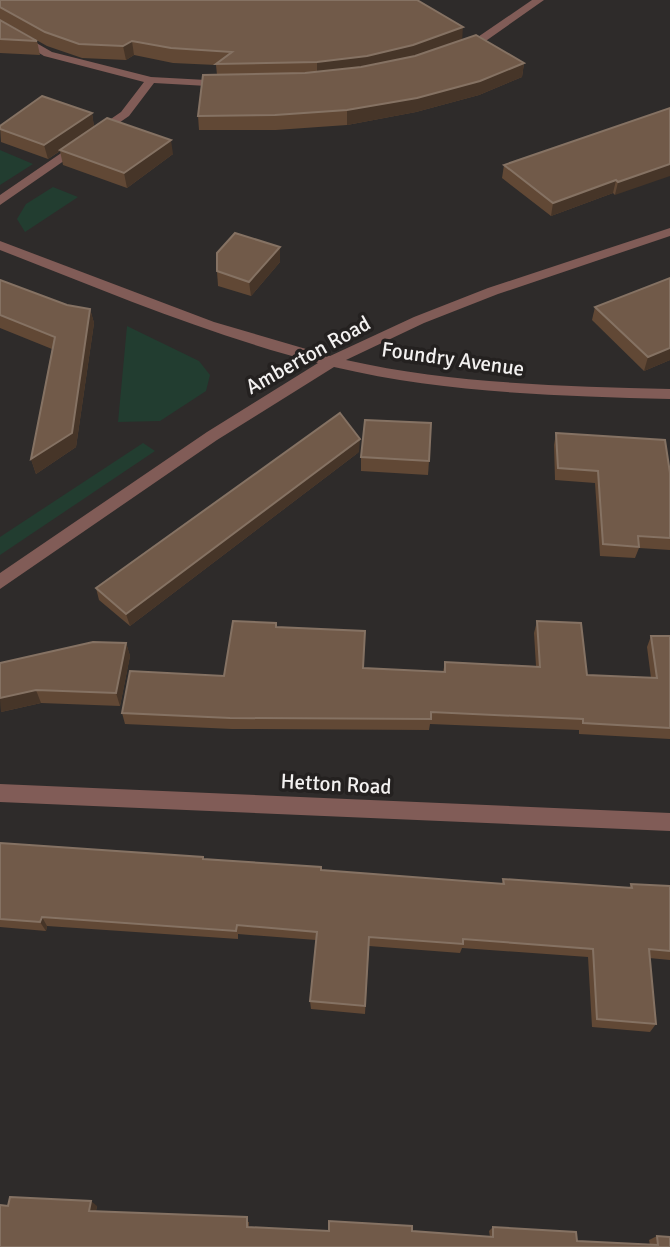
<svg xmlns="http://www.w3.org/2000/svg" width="670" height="1247" viewBox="0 0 670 1247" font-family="Signika,sans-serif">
<rect width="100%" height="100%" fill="#2e2b2a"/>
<g fill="#223d30">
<polygon points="0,150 33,164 0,185"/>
<polygon points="53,187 78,197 25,232 17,219 26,204"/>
<polygon points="127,326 199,361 210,375 206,391 160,421 118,422"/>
<polygon points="143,443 155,451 0,555 0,537"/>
</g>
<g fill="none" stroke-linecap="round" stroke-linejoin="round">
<g fill="#815c57" fill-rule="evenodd">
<polygon points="532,0 544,0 480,45 462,50 457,47 472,41"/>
<polygon points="0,22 52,52 151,77 225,81 231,84 225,87 154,83 129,116 0,205 0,195 121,112 144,82 44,56 0,29"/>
<path d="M 670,228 L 670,236 L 498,294 L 424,323 L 346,360 C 453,384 561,386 670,389 L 670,399 C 556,396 445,393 334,367 L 217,440 L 0,589 L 0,573 L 207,432 L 318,363 C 209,335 105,291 0,250 L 0,241 L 214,322 L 330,356 L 414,317 L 488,288 Z"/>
<polygon points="0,784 670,813 670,831 0,802"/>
</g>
</g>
<g fill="#614835">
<polygon points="0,0 462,40 524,63 522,77 479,95 416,112 347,125 276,130 199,130 198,116 217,75 216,65 173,63 134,55 126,60 82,58 47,46 1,20 0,20 37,41 40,55 0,53"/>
<polygon points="670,108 615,195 613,193 551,216 502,178 504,165"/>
<polygon points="92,113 94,127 173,154 127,188 63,165 60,151 48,159 1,142 0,126"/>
<polygon points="280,247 280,262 251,296 218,286 217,271"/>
<polygon points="0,280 67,305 90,309 94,323 76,447 36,474 31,459 52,349 0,328"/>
<polygon points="595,307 670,360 644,371 592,320"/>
<polygon points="556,433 670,473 670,550 639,548 635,558 600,556 595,483 555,480 554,445"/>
<polygon points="359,452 130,626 99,600 96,588"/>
<polygon points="361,457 429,461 428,475 361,471"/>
<polygon points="537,621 587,675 651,678 647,647 651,636 670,636 670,739 579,734 579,730 430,724 429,730 232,729 125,724 122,713 224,676 276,627 363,668 443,672 445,662 536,666 534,633"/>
<polygon points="126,643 130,656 120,706 41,703 1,712 0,663"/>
<polygon points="0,843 203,857 204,859 321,870 502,884 503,879 629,888 631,884 670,886 670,960 649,958 656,1024 650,1032 592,1027 588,957 462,948 460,953 369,946 365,1014 311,1009 310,1001 316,940 238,934 238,939 47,926 46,931 0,927"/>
<polygon points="97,1206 96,1211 249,1222 249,1228 329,1231 412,1231 490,1237 489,1231 493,1227 577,1241 650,1245 649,1240 657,1236 670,1247 0,1247"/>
</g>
<g fill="#463528">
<polygon points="463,27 462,41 412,59 317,76 317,62"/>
<polygon points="132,41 134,55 126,60 123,46"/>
<polygon points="524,63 522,77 479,95 416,112 347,125 347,110"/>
<polygon points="92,113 94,127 48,159 44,145"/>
<polygon points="171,140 173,154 127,188 124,173"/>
<polygon points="670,164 670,176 615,195 618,182"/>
<polygon points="616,180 613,193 551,216 553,203"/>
<polygon points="280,247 280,262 251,296 249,282"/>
<polygon points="90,309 94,323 76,447 36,474 31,459"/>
<polygon points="670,348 670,360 644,371 648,357"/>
<polygon points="360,439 359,452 130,626 126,614"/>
<polygon points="126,643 130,656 120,706 116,693"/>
<polygon points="36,690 41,703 1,712 0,698"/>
<polygon points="42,917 47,926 46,931 40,922"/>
<polygon points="91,1201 97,1206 95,1215 89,1211"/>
</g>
<g fill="#715a49" stroke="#857263" stroke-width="2">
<polygon points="0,0 417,0 463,27 413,45 367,56 317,62 216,64 232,52 171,48 132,41 123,46 79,44 45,32 0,7"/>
<polygon points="0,20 37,41 0,39"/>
<polygon points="476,35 524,63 480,81 417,98 347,110 275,115 198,116 203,75 305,73 361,67 415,56"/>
<polygon points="42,96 92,113 44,145 0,129 0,126"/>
<polygon points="670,108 670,164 618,182 616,180 553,203 504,165"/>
<polygon points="107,118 171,140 124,173 60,150"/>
<polygon points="235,233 280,247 249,282 217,271 217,253"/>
<polygon points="670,278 670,348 648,357 595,307"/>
<polygon points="0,280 67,305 90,309 72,433 31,459 55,337 0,315"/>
<polygon points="340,413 360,439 126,614 96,588"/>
<polygon points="365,420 431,423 429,461 361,457"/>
<polygon points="556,433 665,440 670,473 670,538 638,536 639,547 603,544 598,471 558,468"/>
<polygon points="233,621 276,623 276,627 365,631 363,668 445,672 445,662 540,667 537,621 581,623 587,675 657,678 651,636 670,636 670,728 583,723 583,719 431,712 431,719 230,718 122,713 130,671 224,676"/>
<polygon points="93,642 126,643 116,693 36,690 0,698 0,663"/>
<polygon points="0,843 203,857 203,859 321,867 321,870 504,884 503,879 632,888 631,884 670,886 670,951 649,949 656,1024 597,1019 593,949 463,939 463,944 369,937 365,1006 310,1001 317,932 237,925 236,931 42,917 40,922 0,919"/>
<polygon points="10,1197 91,1201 89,1211 247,1217 247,1227 329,1231 329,1221 412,1226 412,1231 493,1237 493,1227 576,1232 577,1241 658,1245 657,1236 670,1237 670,1247 0,1247 0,1205 8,1206"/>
</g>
<g text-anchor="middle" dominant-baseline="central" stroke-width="7" stroke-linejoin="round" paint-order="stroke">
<g font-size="21" fill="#f3f1f0" stroke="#242120">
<text transform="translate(308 355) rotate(-29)">Amberton Road</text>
<text transform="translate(453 359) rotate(8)">Foundry Avenue</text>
<text transform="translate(336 784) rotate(3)">Hetton Road</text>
</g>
</g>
</svg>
